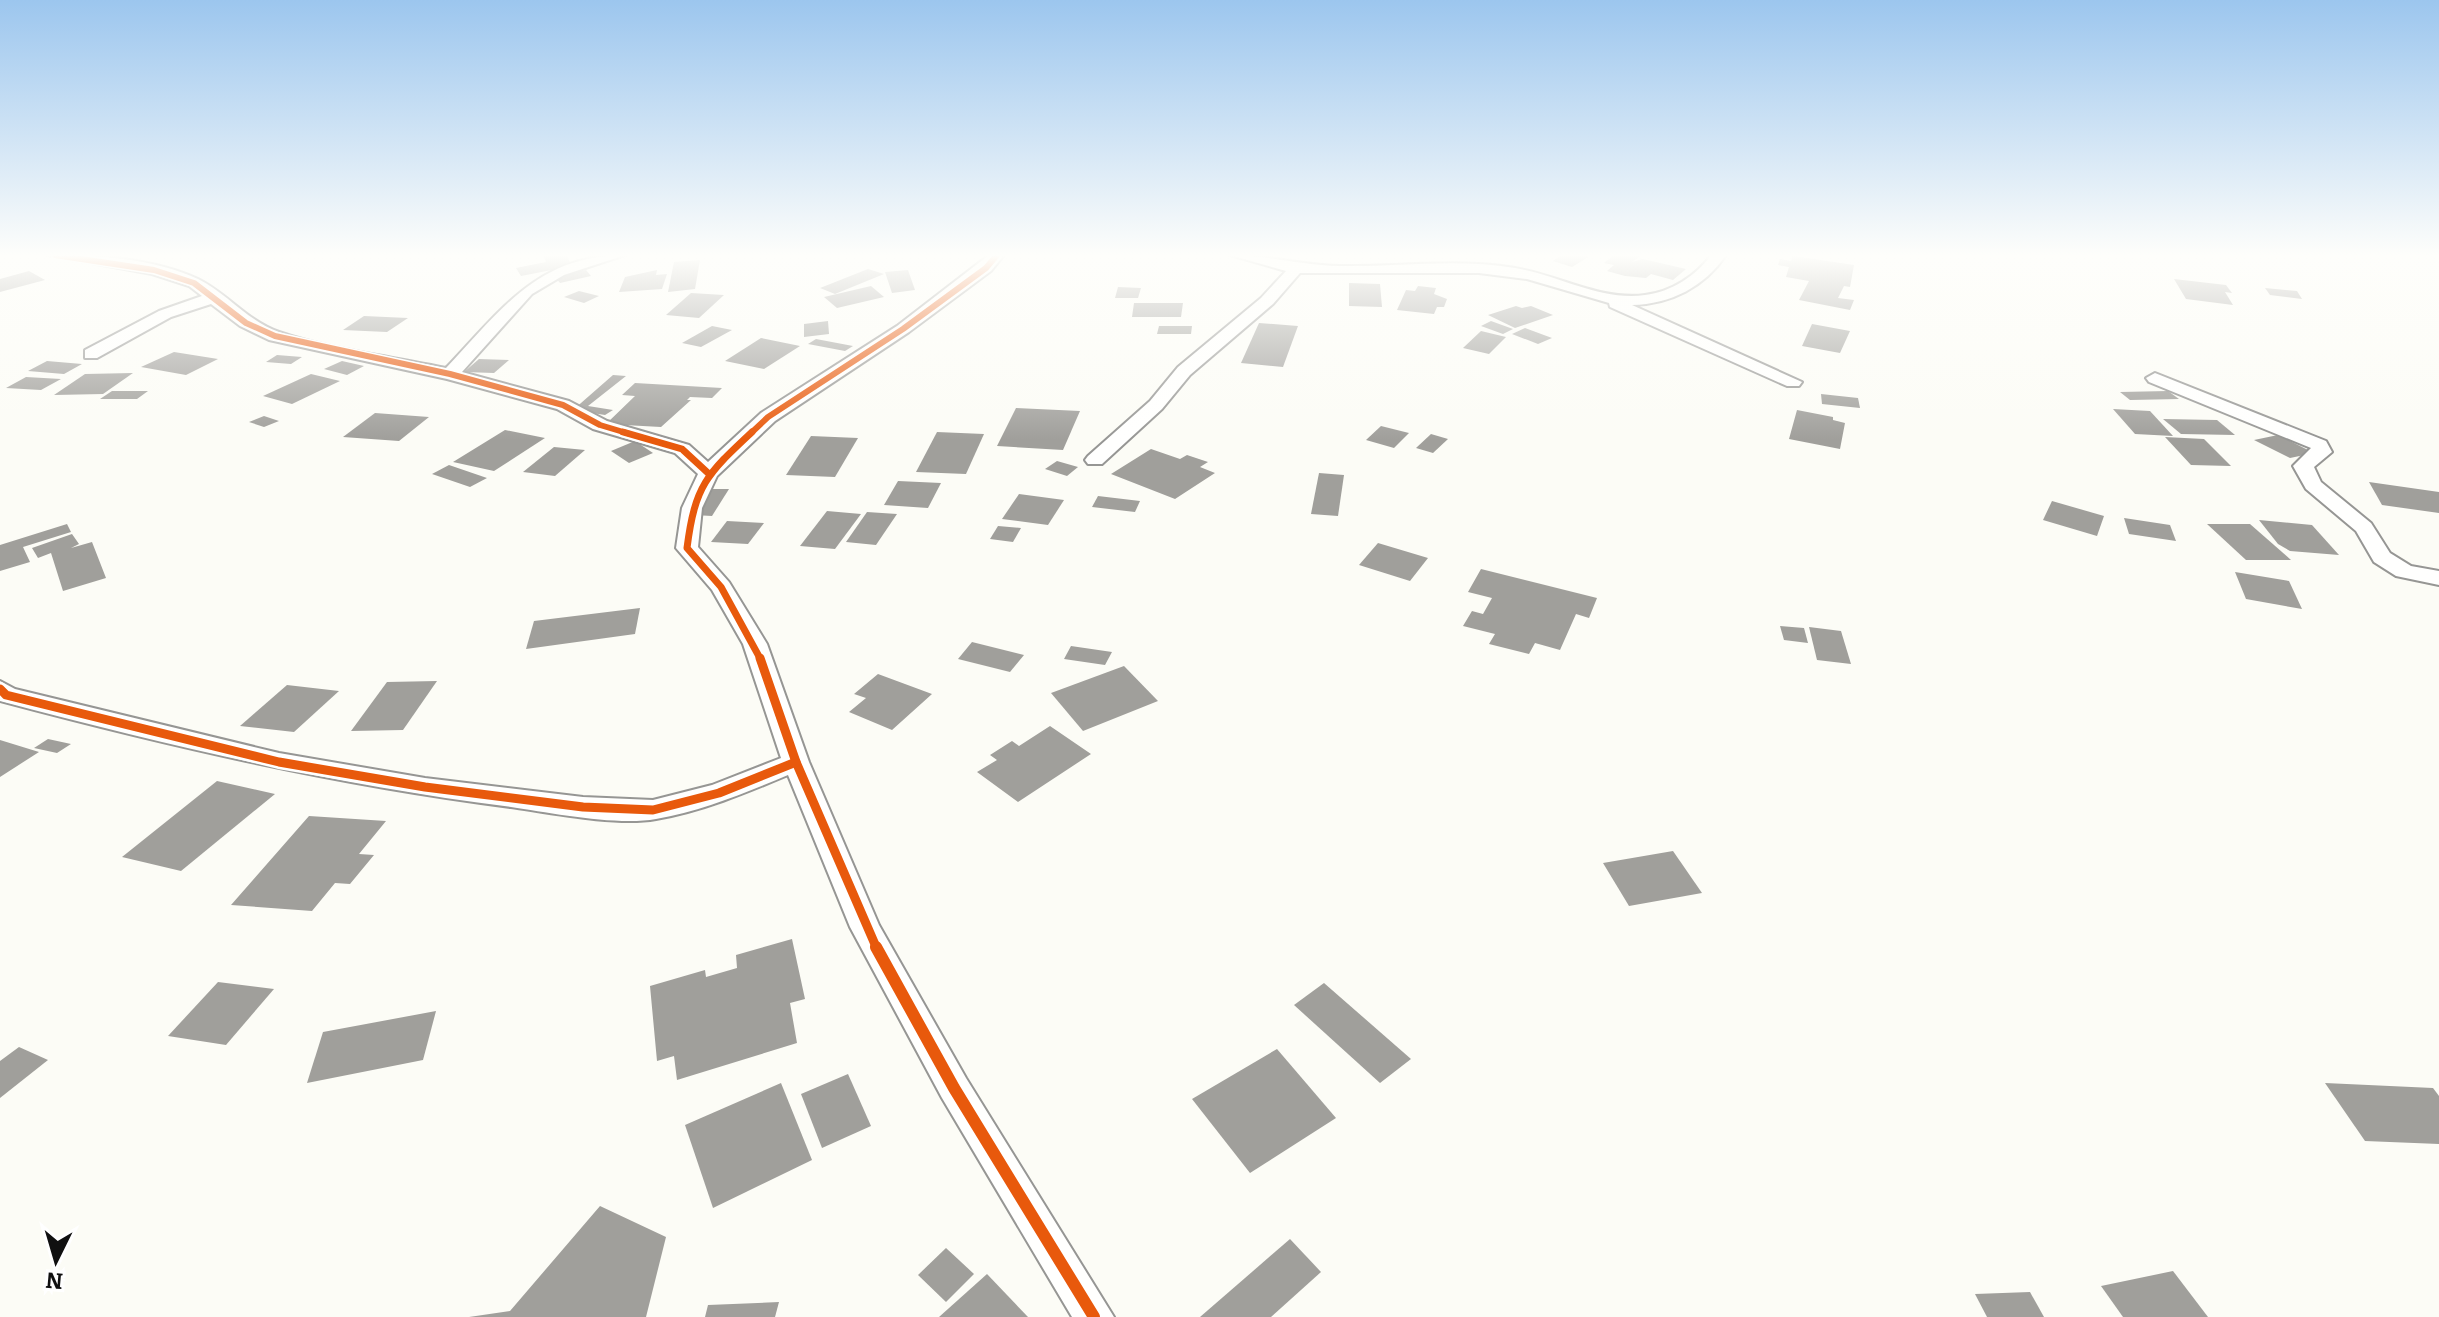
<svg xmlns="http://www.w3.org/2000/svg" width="2439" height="1317" viewBox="0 0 2439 1317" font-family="Bitter,serif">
<rect width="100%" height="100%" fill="#fcfcf6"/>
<g fill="#a09f9b">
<polygon points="543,255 566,255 572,266 521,276 516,268 546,262"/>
<polygon points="1562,255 1582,255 1588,257 1572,267 1553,261"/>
<polygon points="1614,255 1637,255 1640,256 1632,262 1643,259 1686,269 1673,280 1651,274 1646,278 1625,276 1607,271 1614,265 1604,263"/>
<polygon points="1793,256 1854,265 1850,287 1844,286 1838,298 1854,300 1850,310 1799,300 1809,281 1786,277 1789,267 1778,265 1780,259 1791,261"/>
<polygon points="700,260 695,289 668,292 674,262"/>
<polygon points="868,269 884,274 835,294 820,288"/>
<polygon points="586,270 591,276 560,283 555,277"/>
<polygon points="657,270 656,275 667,274 662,289 619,292 625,277"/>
<polygon points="908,270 915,290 892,293 885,272"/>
<polygon points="29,271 45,280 0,292 0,279"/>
<polygon points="2174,279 2226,285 2232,293 2225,292 2233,305 2186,299"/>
<polygon points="1349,283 1380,284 1382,307 1349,306"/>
<polygon points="871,286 884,297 837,308 824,297"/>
<polygon points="1418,286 1436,288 1434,294 1447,299 1444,307 1437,307 1434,314 1397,310 1406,290 1415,291"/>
<polygon points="1118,287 1141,288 1138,298 1115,298"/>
<polygon points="2265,288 2297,291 2302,299 2270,295"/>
<polygon points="579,291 599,296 584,303 564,297"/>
<polygon points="691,293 724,295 699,318 666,315"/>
<polygon points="1134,303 1183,303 1181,317 1132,317"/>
<polygon points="1516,306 1522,308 1531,306 1553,315 1515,328 1488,315"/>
<polygon points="364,316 408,318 387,332 343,330"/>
<polygon points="828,321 829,334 804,337 804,324"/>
<polygon points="1491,321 1513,329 1503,334 1481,326"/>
<polygon points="1259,323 1298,326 1283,367 1241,363"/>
<polygon points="1812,324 1850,331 1840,353 1802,346"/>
<polygon points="712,326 732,330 701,347 682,343"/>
<polygon points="1159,326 1192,326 1191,334 1157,334"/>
<polygon points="1525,328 1552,338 1538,344 1512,334"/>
<polygon points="1481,331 1506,337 1489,354 1463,348"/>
<polygon points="761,338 800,346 764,369 725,361"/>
<polygon points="816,339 853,346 845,351 808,344"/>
<polygon points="174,352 218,359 186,375 141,367"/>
<polygon points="277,355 302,357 291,364 266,362"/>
<polygon points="479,359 509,360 494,373 464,372"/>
<polygon points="47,361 82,364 64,374 28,371"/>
<polygon points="342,361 364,366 347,375 324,369"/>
<polygon points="133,373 103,394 54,395 85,374"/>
<polygon points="311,374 340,381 292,404 263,396"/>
<polygon points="613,375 626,376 588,406 613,410 605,415 573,410"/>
<polygon points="26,377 61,379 41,390 6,388"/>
<polygon points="635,383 722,388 712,398 690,397 687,400 691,400 661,427 606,424 635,396 622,395"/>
<polygon points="112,391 148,391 137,399 100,399"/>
<polygon points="2168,391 2179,399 2130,400 2120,392"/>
<polygon points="1821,394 1858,398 1860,408 1822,404"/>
<polygon points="1016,408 1080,411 1063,450 997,446"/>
<polygon points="2113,409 2150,411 2173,436 2135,434"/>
<polygon points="1797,410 1833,417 1833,420 1845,423 1840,449 1789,439"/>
<polygon points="375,413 429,417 399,441 343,437"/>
<polygon points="264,416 279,421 264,427 249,422"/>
<polygon points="2163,419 2217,420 2235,435 2181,434"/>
<polygon points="1381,426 1409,433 1394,448 1366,440"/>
<polygon points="505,430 545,438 494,471 453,462"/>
<polygon points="937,432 984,434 966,474 916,472"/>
<polygon points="1431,434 1448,439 1433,453 1416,448"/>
<polygon points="2278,435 2314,453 2290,458 2254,440"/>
<polygon points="811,436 858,438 835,477 786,475"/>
<polygon points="2165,437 2204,439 2231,466 2191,465"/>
<polygon points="635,441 653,453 629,463 611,451"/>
<polygon points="554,447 585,450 555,476 523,472"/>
<polygon points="1151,449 1180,459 1187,455 1208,462 1200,467 1215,473 1175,499 1111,474"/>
<polygon points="1057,461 1078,467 1067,476 1045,469"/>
<polygon points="449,465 487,478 470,487 432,474"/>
<polygon points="1319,473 1344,475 1338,516 1311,514"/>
<polygon points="898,481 941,483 928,508 884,505"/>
<polygon points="2369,482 2439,492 2439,513 2382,505"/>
<polygon points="712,489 729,489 712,516 694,515"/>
<polygon points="1019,494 1064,500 1048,525 1002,519"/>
<polygon points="1098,496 1140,501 1135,512 1092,507"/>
<polygon points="2052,501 2104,516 2097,536 2043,520"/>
<polygon points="827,511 861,514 835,549 800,546"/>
<polygon points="867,512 897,514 876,545 846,542"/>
<polygon points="2124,518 2170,525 2176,541 2129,534"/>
<polygon points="2259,520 2312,525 2339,555 2290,551 2278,544"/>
<polygon points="727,521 764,523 748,544 711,542"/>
<polygon points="67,524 71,532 23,547 30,562 0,571 0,545"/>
<polygon points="2207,524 2250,524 2291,560 2246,560"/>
<polygon points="998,526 1021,528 1013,542 990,539"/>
<polygon points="72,534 79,544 71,548 92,542 106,578 63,591 51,553 38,558 32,548"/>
<polygon points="1378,543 1428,558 1410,581 1359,565"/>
<polygon points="1481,569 1597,598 1589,618 1576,614 1560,650 1535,643 1529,654 1489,644 1495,634 1463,626 1472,611 1483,614 1492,598 1468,592"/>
<polygon points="2235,572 2289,581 2302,609 2246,599"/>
<polygon points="640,608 635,634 526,649 534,621"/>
<polygon points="1780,626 1804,628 1808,643 1784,640"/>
<polygon points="1809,627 1841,631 1851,664 1817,660"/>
<polygon points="972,642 1024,655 1010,672 958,659"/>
<polygon points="1071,646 1112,652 1105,665 1064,659"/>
<polygon points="1124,666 1158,701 1083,731 1051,693"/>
<polygon points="878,674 932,694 892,730 849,712 866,698 854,694"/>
<polygon points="437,681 403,730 351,731 387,682"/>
<polygon points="287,685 339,691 294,732 240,726"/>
<polygon points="1050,726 1091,754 1018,802 977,772 997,760 990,755 1012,741 1019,746"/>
<polygon points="48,739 71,744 57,753 34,748"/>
<polygon points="0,740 39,752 0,777"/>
<polygon points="217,781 275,794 181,871 122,857"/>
<polygon points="309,816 386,821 359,854 374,855 350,884 335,883 312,911 231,905"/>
<polygon points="1673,851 1702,893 1629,906 1603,863"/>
<polygon points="792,939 805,999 790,1003 797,1043 677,1080 674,1056 657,1061 650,986 705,970 706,977 737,968 736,955"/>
<polygon points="218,982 274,989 226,1045 168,1036"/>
<polygon points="1324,983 1411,1059 1380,1083 1294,1005"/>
<polygon points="436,1011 423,1060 307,1083 323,1032"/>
<polygon points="19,1047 48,1060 0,1098 0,1061"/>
<polygon points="1277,1049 1336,1118 1250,1173 1192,1099"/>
<polygon points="848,1074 871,1126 822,1148 801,1094"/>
<polygon points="781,1083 812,1160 713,1208 685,1125"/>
<polygon points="2325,1083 2433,1088 2439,1096 2439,1144 2365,1141"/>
<polygon points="600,1206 666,1237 646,1317 469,1317 510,1311"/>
<polygon points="1290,1239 1321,1272 1271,1317 1200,1317"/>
<polygon points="946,1248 974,1274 946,1302 918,1275"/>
<polygon points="2173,1271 2208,1317 2123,1317 2101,1286"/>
<polygon points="987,1274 1028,1317 939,1317"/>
<polygon points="2030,1292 2044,1317 1987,1317 1975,1294"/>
<polygon points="779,1302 775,1317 705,1317 708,1305"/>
</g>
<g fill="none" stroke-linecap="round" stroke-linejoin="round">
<defs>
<g id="street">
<path d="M 48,255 C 97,255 153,258 198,279 C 227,293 246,320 279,332 C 328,349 394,357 446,368 C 501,310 538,255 625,255 L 564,275 L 532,294 L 462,372 L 569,401 L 607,421 L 689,445 L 708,462 L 761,413 L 897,326 L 989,255 L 1004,255 L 991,271 L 909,332 L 775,421 L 717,476 L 702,508 L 698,547 L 729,582 L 767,644 L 809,762 L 879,925 L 966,1078 L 1114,1317 L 1072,1317 L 942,1098 L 850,927 L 788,775 C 745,793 702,811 656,819 C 617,826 551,813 511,807 C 337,785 169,746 0,701 L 0,681 L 15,689 L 279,753 L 425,778 L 583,797 L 653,800 L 712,785 L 781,758 L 743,644 L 712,590 L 676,548 L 682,508 L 698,474 L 675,453 L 593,429 L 557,409 L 447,379 L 269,340 L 240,326 L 211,304 L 171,317 L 97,358 L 85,358 L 85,350 L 159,311 L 202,296 L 189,286 L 152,274 Z"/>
<path d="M 1230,255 C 1266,255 1302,265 1339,266 C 1397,267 1457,258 1515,268 C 1559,275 1600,301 1645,295 C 1671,292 1696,276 1711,255 L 1726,255 C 1704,287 1671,304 1632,305 L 1802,382 L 1799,386 L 1787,386 L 1610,307 L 1609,303 L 1527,279 L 1479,273 L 1300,273 L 1273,304 L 1190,375 L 1162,409 L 1102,464 L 1088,464 L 1085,460 L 1088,456 L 1150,401 L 1178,367 L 1261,298 L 1286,271 Z"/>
<polygon points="2155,373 2326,441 2332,452 2314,467 2321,482 2371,523 2390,553 2411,566 2439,571 2439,585 2396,576 2374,562 2356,531 2306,489 2293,466 2311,448 2149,382 2146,378"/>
</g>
</defs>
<use href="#street" stroke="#969694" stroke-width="4"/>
<use href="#street" fill="#fffffe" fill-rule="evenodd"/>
<defs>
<g id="cycleway-far3">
<polyline points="55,255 154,270 194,283 246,323 275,336 450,374 563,405 600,425 630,434"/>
<polyline points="750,434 768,417 903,329 986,268 997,255"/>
</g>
<g id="cycleway-far2">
<polyline points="623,432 682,449 708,473"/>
<path d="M 752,432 C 707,474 695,485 687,548 L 721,587 L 761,660"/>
</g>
<g id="cycleway-far1">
<polyline points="760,658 796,762 877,949"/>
<polyline points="0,689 6,695 279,762 425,787 583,807 653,810 719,793 796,762"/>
</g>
<polyline id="cycleway" points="876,947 954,1088 1094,1317"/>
</defs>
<use href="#cycleway-far3" stroke="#fff" stroke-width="9"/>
<use href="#cycleway-far2" stroke="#fff" stroke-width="11"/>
<use href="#cycleway-far1" stroke="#fff" stroke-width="14"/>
<use href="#cycleway" stroke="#fff" stroke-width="17"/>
<use href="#cycleway-far3" stroke="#e8590c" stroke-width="6"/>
<use href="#cycleway-far2" stroke="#e8590c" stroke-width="7"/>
<use href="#cycleway-far1" stroke="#e8590c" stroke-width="9"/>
<use href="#cycleway" stroke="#e8590c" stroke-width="12"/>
</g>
<linearGradient id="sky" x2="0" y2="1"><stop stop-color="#9cc6ee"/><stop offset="0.58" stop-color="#fefefb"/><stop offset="1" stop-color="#fefefb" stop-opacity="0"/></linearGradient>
<rect width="2439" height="440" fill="url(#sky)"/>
<g transform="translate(56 1261) rotate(185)" stroke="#ffffff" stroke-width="6" paint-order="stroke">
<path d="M0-6L14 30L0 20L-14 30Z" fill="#101010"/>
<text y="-12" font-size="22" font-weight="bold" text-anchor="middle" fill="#101010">N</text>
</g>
</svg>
